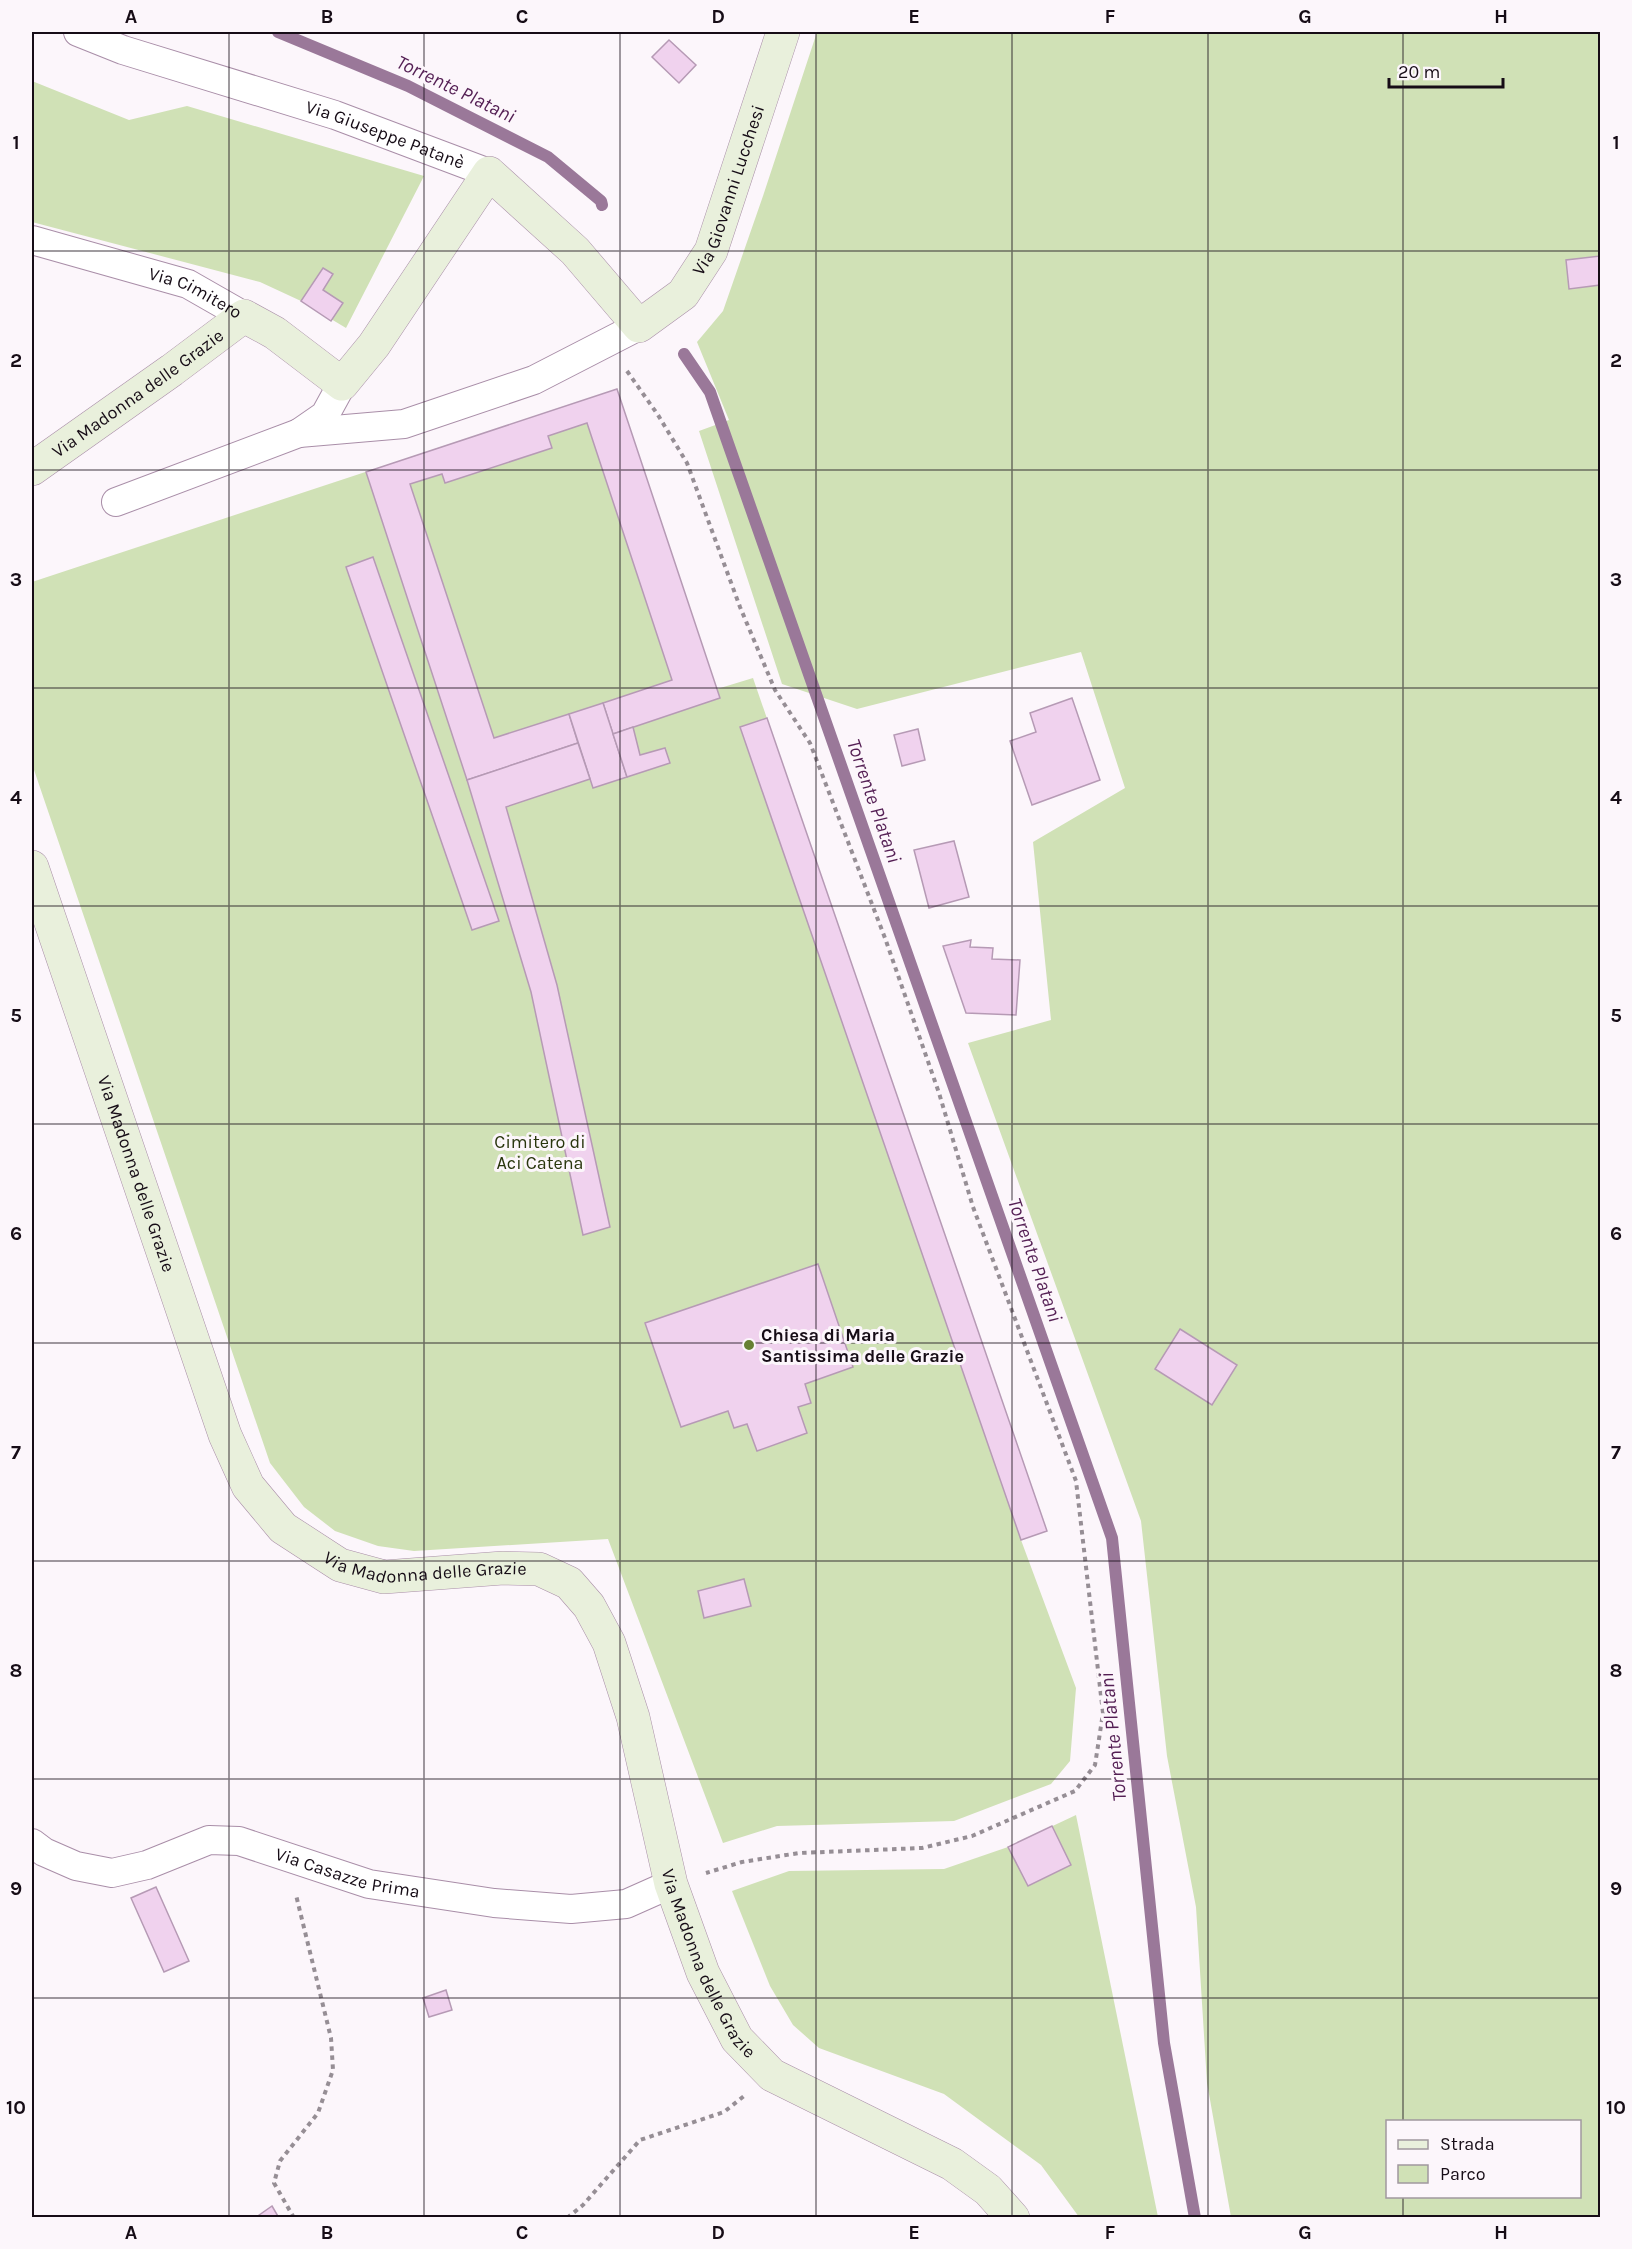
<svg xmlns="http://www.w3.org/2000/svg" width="1632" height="2249" viewBox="0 0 1632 2249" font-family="Karla,sans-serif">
<rect width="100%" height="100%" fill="#fcf6fb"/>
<g fill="#d0e1b6" fill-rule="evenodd">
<path d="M 817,32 L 1600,32 L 1600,2217 L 1231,2217 L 1207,2083 L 1196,1907 L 1167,1756 L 1141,1521 L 968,1043 L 1051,1020 L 1033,842 L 1125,788 L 1081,652 L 857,709 L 782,684 L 699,431 L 729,420 L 697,342 L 723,311 L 763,196 ZM 1388,2122 L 1580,2122 L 1580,2196 L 1388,2196 Z"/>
<polygon points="32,81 129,120 187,106 424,176 346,328 301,301 260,282 32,222"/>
<polygon points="617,389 717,689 753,678 1047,1531 1021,1540 1076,1688 1070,1761 1051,1784 954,1821 777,1826 723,1843 608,1539 414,1551 378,1546 335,1531 304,1507 270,1463 32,764 32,582"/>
<polygon points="1076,1815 1158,2217 1079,2217 1041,2165 944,2094 819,2048 793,2025 770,1986 732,1891 789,1871 944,1869 1008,1847"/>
</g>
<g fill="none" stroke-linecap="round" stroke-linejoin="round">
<g stroke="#9a7899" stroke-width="12">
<polyline points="278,32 408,86 548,157 601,201 602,205"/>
<polyline points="684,354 710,392 1112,1538 1164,2043 1195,2218"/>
</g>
</g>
<g fill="#f0d2ee" stroke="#b69ab5" stroke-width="1.5">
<polygon points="669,40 696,65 679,83 652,57"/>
<polygon points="1600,256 1600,285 1569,289 1566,260"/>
<polygon points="323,268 333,274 323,290 343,303 331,321 301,301"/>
<polygon points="617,389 720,698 613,734 603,703 672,680 587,423 548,436 552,448 445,483 442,474 410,484 494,738 569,714 578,743 467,780 366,472"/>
<polygon points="373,557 499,921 472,930 346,567"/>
<polygon points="1072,698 1100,780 1032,805 1010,741 1036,732 1030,713"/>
<polygon points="603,703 627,777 593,788 569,714"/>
<polygon points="767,718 1047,1531 1021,1540 740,727"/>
<polygon points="633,727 640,755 665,748 670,763 627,777 613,734"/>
<polygon points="918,729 925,760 902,766 894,735"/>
<polygon points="578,743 590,779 506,807 557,985 610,1227 583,1235 531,992 467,780"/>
<polygon points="954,841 969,897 929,908 914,850"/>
<polygon points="971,940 970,947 993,948 992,959 1020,960 1016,1015 966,1013 943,946"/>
<polygon points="818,1264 853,1367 805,1384 811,1403 798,1407 807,1433 757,1451 747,1424 734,1428 728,1411 681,1427 645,1323"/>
<polygon points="1180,1329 1237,1365 1212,1405 1155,1369"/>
<polygon points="744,1579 751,1606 704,1618 698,1591"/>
<polygon points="1052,1826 1071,1865 1028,1886 1008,1847"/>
<polygon points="156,1887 189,1961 164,1972 131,1898"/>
<polygon points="446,1990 452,2010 429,2017 423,1998"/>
<polygon points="272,2206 279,2218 255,2218"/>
</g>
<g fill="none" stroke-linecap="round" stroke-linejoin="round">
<defs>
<g id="street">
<path id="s1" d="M 78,32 L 123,50 L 335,115 L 489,173"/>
<path id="s2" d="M 32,240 L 188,284 L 244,316"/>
<polyline points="299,433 404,424 534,380 639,326"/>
<polyline points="116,502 299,433 325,415 342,384"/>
<path id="s3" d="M 32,1843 L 44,1852 L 76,1866 L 112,1873 L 147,1865 L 209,1840 L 239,1841 L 369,1884 L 494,1903 L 571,1909 L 626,1904 L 671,1884"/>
</g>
<g id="secondary">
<path id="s4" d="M 32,469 L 172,370 L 244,316 L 275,333 L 342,384 L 374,345 L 489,173 L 575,251 L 639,326 L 683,294 L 711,251 L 783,32"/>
<path id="s5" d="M 32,867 L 225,1435 L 248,1486 L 283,1528 L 340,1565 L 384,1577 L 503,1568 L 539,1569 L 569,1583 L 589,1606 L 609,1643 L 633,1717 L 671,1884 L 703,1973 L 737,2039 L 772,2075 L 952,2164 L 988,2190 L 1013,2218"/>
</g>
</defs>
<use href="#street" stroke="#a98ea8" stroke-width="30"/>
<use href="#secondary" stroke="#a98ea8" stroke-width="34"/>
<g stroke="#968e95" stroke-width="4" stroke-dasharray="4.5 4.5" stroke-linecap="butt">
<polyline points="627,371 658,415 687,463 740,607 775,690 810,743 885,938 939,1093 973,1207 1076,1481 1103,1713 1095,1765 1075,1791 972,1836 922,1848 799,1853 742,1862 706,1873"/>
<polyline points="294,2218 274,2183 280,2161 318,2113 333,2070 331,2038 296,1895"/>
<polyline points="567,2218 583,2205 640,2140 724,2112 744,2096"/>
</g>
<use href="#street" stroke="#fff" stroke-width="28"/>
<use href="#secondary" stroke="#e9f0dc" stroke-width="33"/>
</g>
<path fill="none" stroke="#160c16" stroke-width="1.5" stroke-opacity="0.55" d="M 229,32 L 229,2218M 424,32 L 424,2218M 620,32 L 620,2218M 816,32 L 816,2218M 1012,32 L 1012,2218M 1208,32 L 1208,2218M 1403,32 L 1403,2122M 32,251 L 1600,251M 32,470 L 1600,470M 32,688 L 1600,688M 32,906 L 1600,906M 32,1124 L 1600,1124M 32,1343 L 1600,1343M 32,1561 L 1600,1561M 32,1779 L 1600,1779M 32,1998 L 1600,1998M 1403,2196 L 1403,2218"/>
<circle fill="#678033" stroke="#fcf6fb" stroke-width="2" cx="749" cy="1345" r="6"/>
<g text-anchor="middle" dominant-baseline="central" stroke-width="6" stroke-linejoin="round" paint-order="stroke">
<g font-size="18" fill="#160c16" stroke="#fcf6fb">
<text stroke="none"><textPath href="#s1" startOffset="324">Via Giuseppe Patanè</textPath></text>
<text stroke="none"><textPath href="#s4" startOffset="1022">Via Giovanni Lucchesi</textPath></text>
<text stroke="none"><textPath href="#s2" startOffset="172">Via Cimitero</textPath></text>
<text stroke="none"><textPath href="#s4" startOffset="130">Via Madonna delle Grazie</textPath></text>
<text stroke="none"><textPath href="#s5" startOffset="324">Via Madonna delle Grazie</textPath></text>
<text stroke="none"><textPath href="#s5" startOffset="864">Via Madonna delle Grazie</textPath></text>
<text stroke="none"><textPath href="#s3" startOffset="333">Via Casazze Prima</textPath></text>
<text stroke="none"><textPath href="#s5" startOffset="1422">Via Madonna delle Grazie</textPath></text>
</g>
<g font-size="18" fill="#29360d" stroke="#fcf6fb">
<text x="540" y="1142">Cimitero di<tspan x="540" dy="21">Aci Catena</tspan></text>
</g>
<g font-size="18" font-weight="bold" fill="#160c16" stroke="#fcf6fb" text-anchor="start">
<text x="761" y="1335">Chiesa di Maria<tspan x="761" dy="21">Santissima delle Grazie</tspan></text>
</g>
<g font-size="20" font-style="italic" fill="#541f54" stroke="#fcf6fb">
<text transform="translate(456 89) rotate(26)">Torrente Platani</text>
<text transform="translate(874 801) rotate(71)">Torrente Platani</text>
<text transform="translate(1035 1260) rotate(71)">Torrente Platani</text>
<text transform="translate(1113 1737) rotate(-96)">Torrente Platani</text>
</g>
</g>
<rect width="1632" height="2249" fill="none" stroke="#fcf6fb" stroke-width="66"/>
<rect x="1386" y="2120" width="195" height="78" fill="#fcf6fb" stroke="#a0989f" stroke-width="1.5"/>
<rect x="1398" y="2140" width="30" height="9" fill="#e9f0dc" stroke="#a0989f" stroke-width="1.5"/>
<text x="1440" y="2150" font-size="18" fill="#160c16">Strada</text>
<rect x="1398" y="2165" width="30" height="18" fill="#d0e1b6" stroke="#a0989f" stroke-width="1.5"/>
<text x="1440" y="2180" font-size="18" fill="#160c16">Parco</text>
<path d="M1389 78v9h114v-9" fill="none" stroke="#160c16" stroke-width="3"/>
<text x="1398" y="78" font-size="18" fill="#160c16" stroke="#fcf6fb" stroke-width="4.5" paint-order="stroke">20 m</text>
<rect x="33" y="33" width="1566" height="2183" fill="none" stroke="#160c16" stroke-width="2"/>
<g font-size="20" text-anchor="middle" font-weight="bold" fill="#160c16">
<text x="131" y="23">A</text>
<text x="327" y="23">B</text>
<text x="522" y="23">C</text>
<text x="718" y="23">D</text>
<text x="914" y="23">E</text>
<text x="1110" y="23">F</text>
<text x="1305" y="23">G</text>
<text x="1501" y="23">H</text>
<text x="16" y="149">1</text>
<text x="1616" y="149">1</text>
<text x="16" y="367">2</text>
<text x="1616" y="367">2</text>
<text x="16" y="586">3</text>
<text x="1616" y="586">3</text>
<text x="16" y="804">4</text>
<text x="1616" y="804">4</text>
<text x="16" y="1022">5</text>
<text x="1616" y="1022">5</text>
<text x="16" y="1240">6</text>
<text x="1616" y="1240">6</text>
<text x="16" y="1459">7</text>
<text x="1616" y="1459">7</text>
<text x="16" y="1677">8</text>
<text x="1616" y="1677">8</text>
<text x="16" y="1895">9</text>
<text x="1616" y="1895">9</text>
<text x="16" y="2114">10</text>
<text x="1616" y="2114">10</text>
<text x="131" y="2239">A</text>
<text x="327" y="2239">B</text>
<text x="522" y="2239">C</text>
<text x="718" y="2239">D</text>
<text x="914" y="2239">E</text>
<text x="1110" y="2239">F</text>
<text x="1305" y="2239">G</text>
<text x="1501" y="2239">H</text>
</g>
</svg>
